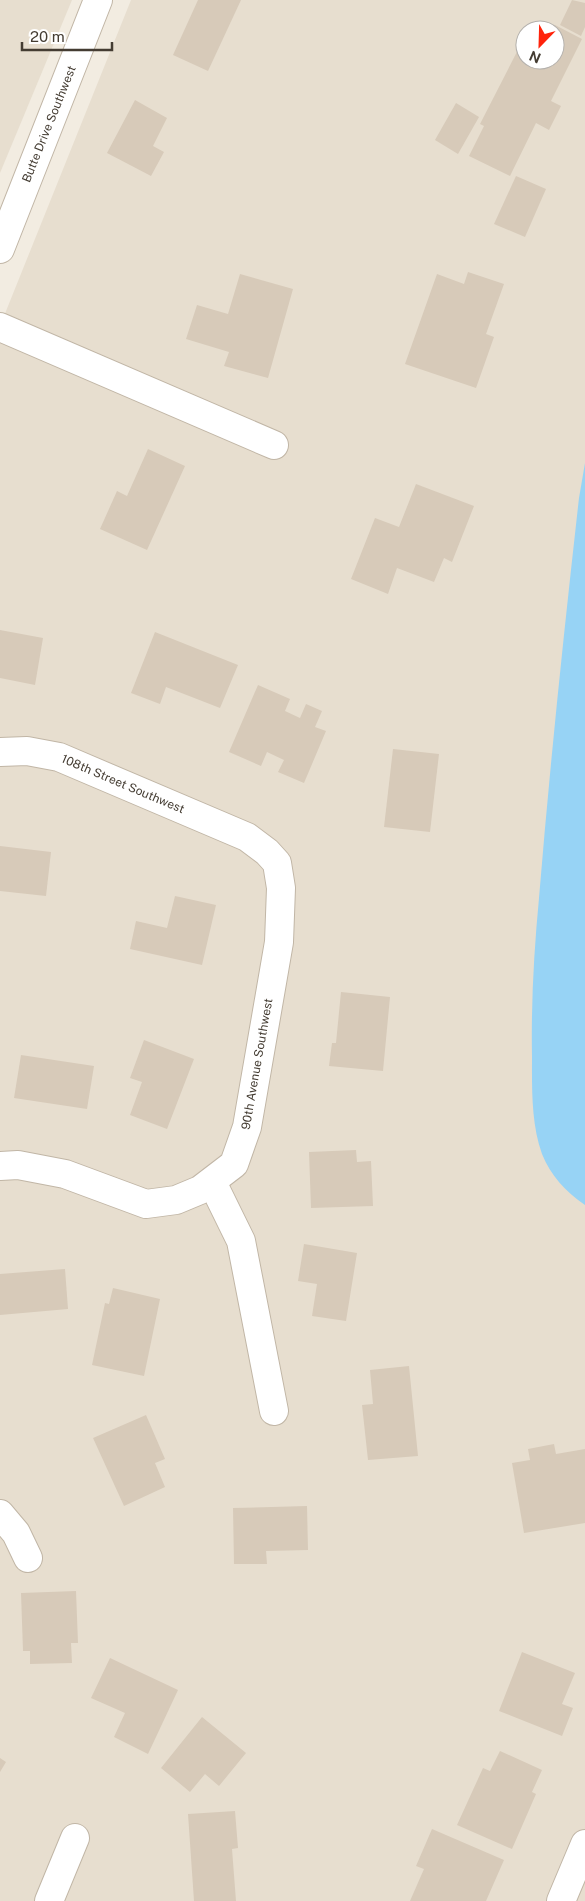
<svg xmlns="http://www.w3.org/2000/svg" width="585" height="1901" viewBox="0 0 585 1901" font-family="'Public Sans',sans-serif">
<rect width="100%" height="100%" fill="#f2ece1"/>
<g fill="#e7decf" fill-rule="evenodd">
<polygon points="0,0 72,0 0,173"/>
<path d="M 131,0 L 585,0 L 585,1901 L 0,1901 L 0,326 ZM 525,30 L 555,30 L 555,60 L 525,60 Z"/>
</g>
<path fill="#97d3f5" d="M 585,463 L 585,1205 C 565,1191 551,1176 542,1154 C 531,1123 532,1088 532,1056 C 531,1003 534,951 539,898 C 550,764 564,631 579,498 Z"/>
<g fill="#d7cab9">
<polygon points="198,0 241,0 208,71 173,55"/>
<polygon points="572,0 585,3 585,27 581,36 560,25"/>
<polygon points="555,25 582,39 551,101 561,106 549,130 536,123 510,176 469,156 484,126 480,124 523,40 525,41 525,60 555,60 555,30 552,30"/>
<polygon points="135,100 167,118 153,146 164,152 151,176 107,153"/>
<polygon points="456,103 479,117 458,154 435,140"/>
<polygon points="516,176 546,189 525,237 494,224"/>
<polygon points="468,272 504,284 486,334 494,337 476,388 405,364 437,274 464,284"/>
<polygon points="240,274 293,289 268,378 224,366 229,352 186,339 197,305 228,314"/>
<polygon points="148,449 185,466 147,550 100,529 117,491 127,496"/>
<polygon points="416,484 474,506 452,562 444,558 434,582 397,568 388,594 351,579 375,518 399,527"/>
<polygon points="0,630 43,638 35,685 0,678"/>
<polygon points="155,632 238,665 220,708 166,687 160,704 131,693"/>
<polygon points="258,685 290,699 285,711 300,718 306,704 322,711 315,727 326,731 304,783 278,772 284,760 267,752 261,766 229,752"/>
<polygon points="393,749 439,754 430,832 384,827"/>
<polygon points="0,846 51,852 46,896 0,891"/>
<polygon points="175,896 216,905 202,965 130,949 136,921 167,928"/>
<polygon points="341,992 390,997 383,1071 329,1066 332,1043 336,1043"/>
<polygon points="144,1040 194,1059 167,1129 130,1115 142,1082 130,1078"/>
<polygon points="21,1055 94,1066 87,1109 14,1098"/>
<polygon points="356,1150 357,1162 371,1161 373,1206 311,1208 309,1152"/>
<polygon points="304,1244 357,1253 346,1321 312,1316 317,1284 298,1281"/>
<polygon points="65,1269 68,1309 0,1315 0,1274"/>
<polygon points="113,1288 160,1299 144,1376 92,1365 105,1303 109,1304"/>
<polygon points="409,1366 418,1456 368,1460 362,1405 373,1404 370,1370"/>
<polygon points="146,1415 165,1459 155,1463 165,1487 124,1506 93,1438"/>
<polygon points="554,1444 556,1454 585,1449 585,1523 524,1533 512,1463 530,1460 528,1449"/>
<polygon points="307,1506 308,1550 266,1551 267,1564 234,1564 233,1508"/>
<polygon points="76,1591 78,1643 71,1643 72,1663 30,1664 30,1651 23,1651 21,1593"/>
<polygon points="522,1652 575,1673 562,1704 573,1708 562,1736 499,1711"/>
<polygon points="110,1658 178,1690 148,1754 114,1737 125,1713 91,1698"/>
<polygon points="202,1717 246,1753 219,1786 205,1774 190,1792 161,1768"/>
<polygon points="500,1751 542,1770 532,1792 536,1794 512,1849 457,1825 483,1768 490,1771"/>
<polygon points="0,1758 6,1762 0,1772"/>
<polygon points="235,1811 238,1848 232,1849 236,1901 194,1901 188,1814"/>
<polygon points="432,1829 504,1860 486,1901 410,1901 424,1869 416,1866"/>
</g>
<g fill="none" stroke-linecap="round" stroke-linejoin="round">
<defs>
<g id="minor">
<polyline points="0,249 98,0"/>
<polyline points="0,327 274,445"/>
<polyline points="0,752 27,751 59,757 247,837 267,852 277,863 281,888 279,942 247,1127 234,1164 200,1190 176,1200 146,1204 65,1174 18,1165 0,1166"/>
<polyline points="212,1182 241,1241 274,1411"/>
<polyline points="0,1514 16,1533 28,1558"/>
<polyline points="49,1901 75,1838"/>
<polyline points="561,1901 585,1844"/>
</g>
</defs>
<use href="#minor" stroke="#c1b6a6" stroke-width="30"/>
<use href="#minor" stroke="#fff" stroke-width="28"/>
</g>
<g text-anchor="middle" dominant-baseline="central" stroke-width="5" stroke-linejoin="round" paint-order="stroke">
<g font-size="12" fill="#443c32" stroke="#fff">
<text transform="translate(49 124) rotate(-68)">Butte Drive Southwest</text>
<text transform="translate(123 784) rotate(23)">108th Street Southwest</text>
<text transform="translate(257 1064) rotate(-80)">90th Avenue Southwest</text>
</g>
</g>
<g transform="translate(540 45) rotate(203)"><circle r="24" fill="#ffffff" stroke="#b4b1ad"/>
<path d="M0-4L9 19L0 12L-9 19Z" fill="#ff230b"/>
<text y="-8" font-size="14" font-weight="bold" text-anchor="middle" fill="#443c32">N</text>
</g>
<path d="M22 42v8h90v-8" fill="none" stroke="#443c32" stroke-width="2.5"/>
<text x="30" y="42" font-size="15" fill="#443c32" stroke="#ffffff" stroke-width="4" paint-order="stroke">20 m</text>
</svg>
